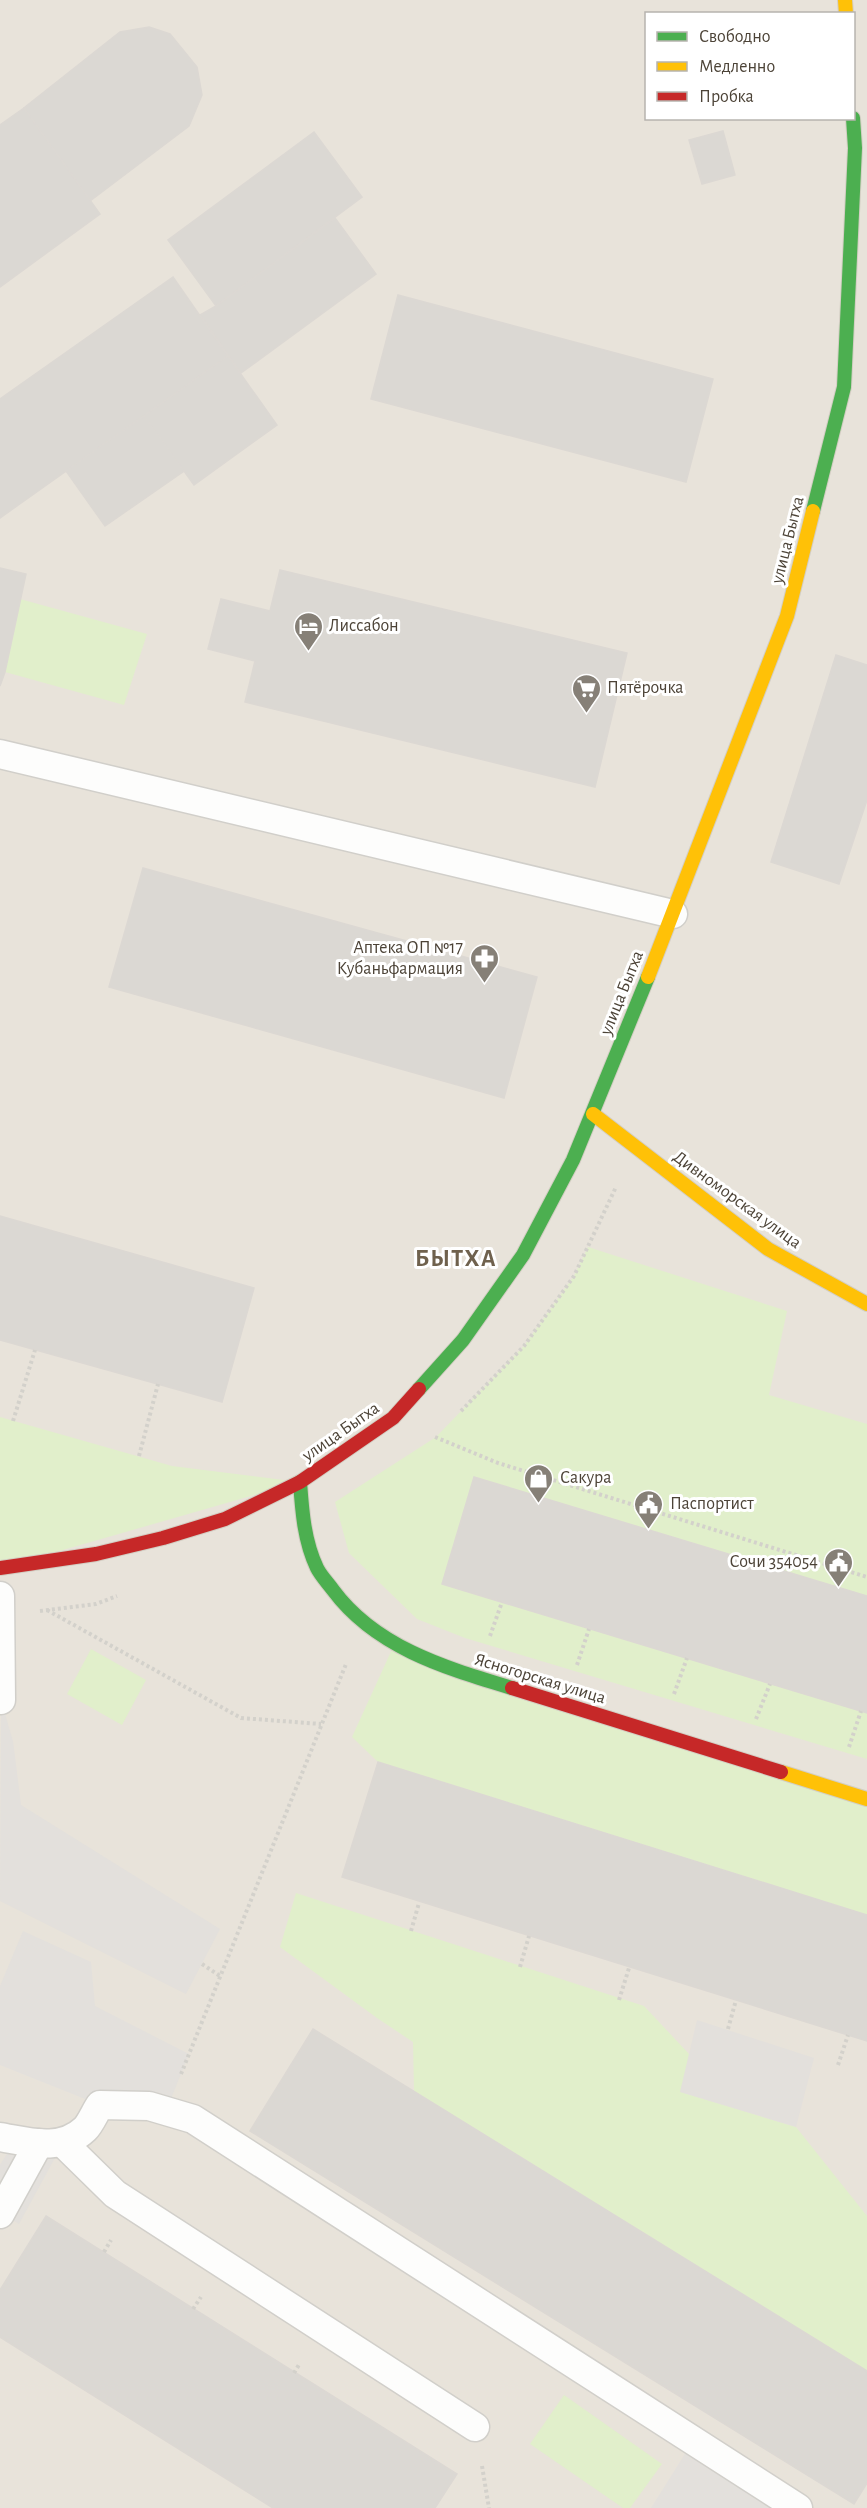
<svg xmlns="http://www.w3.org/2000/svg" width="867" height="2508" viewBox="0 0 867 2508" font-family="'Alegreya Sans',sans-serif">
<rect width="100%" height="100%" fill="#f3f1ed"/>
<path fill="#e8e3da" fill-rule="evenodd" d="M 0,0 L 867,0 L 867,2508 L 0,2508 ZM 646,14 L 854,14 L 854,118 L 646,118 Z"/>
<g fill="#e1efcb">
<polygon points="20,599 147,634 124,705 5,672"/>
<polygon points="588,1247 787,1311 769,1395 867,1424 867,1759 465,1638 417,1619 349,1553 335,1502 436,1437 524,1346 574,1276"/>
<polygon points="0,1417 172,1466 300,1482 0,1568"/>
<polygon points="394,1645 867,1798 867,1915 378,1762 352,1737"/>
<polygon points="91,1649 146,1680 122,1725 67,1694"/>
<polygon points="296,1893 644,2006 690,2055 681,2092 796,2127 867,2216 867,2371 414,2091 413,2042 377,2018 280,1947"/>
<polygon points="564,2395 662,2464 630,2508 623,2508 530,2444"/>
</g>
<g fill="#e3e0dc">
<polygon points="1,1700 13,1741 21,1805 220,1929 186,1994 0,1901"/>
<polygon points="23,1931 91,1962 95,2006 189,2054 166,2111 100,2105 0,2065 0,1986"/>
<polygon points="697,2020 814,2058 796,2127 680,2092"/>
<polygon points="16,2139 63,2143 19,2224 0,2212 0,2165"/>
<polygon points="693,2441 798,2508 651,2508"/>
</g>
<g fill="#dbd8d3" stroke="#dcd8d3" stroke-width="1.5">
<polygon points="149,27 170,34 197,67 202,95 189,126 90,201 24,108 120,32"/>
<polygon points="24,108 100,214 0,287 0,125"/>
<polygon points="723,131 735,175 702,184 689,140"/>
<polygon points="314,132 362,197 216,306 168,240"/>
<polygon points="335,218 376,274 241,373 200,315 216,306"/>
<polygon points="173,277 228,356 0,518 0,399"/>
<polygon points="398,295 713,379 686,482 371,399"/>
<polygon points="228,356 277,425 194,485 144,416"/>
<polygon points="144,416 184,471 105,526 66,471"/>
<polygon points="0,568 26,574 5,672 0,686"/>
<polygon points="280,570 627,653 595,787 245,702 255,661 208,649 221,599 270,611"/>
<polygon points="836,655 867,665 867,800 839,884 771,862"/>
<polygon points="143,868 537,977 504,1098 109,987"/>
<polygon points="0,1216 254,1288 222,1402 0,1340"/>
<polygon points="474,1477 867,1596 867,1713 442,1584"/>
<polygon points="378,1762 867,1915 867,2041 342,1877"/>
<polygon points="313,2029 867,2371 867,2483 854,2504 250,2131"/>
<polygon points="46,2216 457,2474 435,2508 273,2508 0,2337 0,2290"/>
</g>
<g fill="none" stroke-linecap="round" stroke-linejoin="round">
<defs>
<g id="lane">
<polyline points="0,754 673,914"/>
<polyline points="0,1596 1,1700"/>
<path d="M 0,2137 C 29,2142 61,2152 85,2129 C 91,2123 95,2112 100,2105 L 149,2106 L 193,2119 L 798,2508"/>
<polyline points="63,2143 115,2194 475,2427"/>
<polyline points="0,2214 39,2143"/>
</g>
<g id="fast">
<polyline points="813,511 844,387 855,148 853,118"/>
<polyline points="419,1389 463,1340 523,1255 573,1160 648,977"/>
<path d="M 300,1482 C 302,1510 304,1541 317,1568 C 321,1576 328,1583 333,1590 C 376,1648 446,1668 512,1688"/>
</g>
<g id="slow">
<polyline points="845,0 846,14"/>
<polyline points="648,977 787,616 813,511"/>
<polyline points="593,1114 768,1249 867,1304"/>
<polyline points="781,1772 867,1799"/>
</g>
<g id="jam">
<polyline points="0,1568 96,1554 163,1538 225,1519 300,1482 393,1418 419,1389"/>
<polyline points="512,1688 781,1772"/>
</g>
</defs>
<use href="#lane" stroke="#d1cfca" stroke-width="31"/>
<use href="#fast" stroke="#d3cec3" stroke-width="16"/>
<use href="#slow" stroke="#d3cec3" stroke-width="16"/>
<use href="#jam" stroke="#d3cec3" stroke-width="16"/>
<g stroke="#d3d1cb" stroke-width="4" stroke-dasharray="3 3" stroke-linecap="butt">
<polyline points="461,1411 524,1346 574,1276 616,1187"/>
<polyline points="13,1421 35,1350"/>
<polyline points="435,1437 498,1463 867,1577"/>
<polyline points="139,1456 158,1384"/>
<polyline points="47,1610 241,1718 321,1724"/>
<polyline points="40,1611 96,1604 117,1596"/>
<polyline points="490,1636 502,1602"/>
<polyline points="577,1665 589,1629"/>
<polyline points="674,1694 687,1658"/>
<polyline points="756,1719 770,1684"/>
<polyline points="849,1747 861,1711"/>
<polyline points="411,1931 419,1903"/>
<polyline points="202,1964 220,1976"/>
<polyline points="520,1967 529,1936"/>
<polyline points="619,2000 629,1968"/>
<polyline points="728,2029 736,2000"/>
<polyline points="838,2065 848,2035"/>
<polyline points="181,2074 346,1664"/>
<polyline points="104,2252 111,2240"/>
<polyline points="193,2309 201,2297"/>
<polyline points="294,2373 300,2363"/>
<polyline points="482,2466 489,2508"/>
</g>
<use href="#lane" stroke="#fdfdfc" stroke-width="28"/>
<use href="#fast" stroke="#4caf50" stroke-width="14"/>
<use href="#slow" stroke="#ffc107" stroke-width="14"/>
<use href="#jam" stroke="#c62828" stroke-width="14"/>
</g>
<defs>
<symbol id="hotel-pin" viewBox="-11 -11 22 30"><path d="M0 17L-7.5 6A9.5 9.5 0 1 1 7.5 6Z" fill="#868077" stroke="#fff"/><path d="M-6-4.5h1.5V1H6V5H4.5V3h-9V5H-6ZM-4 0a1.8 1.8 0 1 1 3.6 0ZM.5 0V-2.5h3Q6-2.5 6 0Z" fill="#fff"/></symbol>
<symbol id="supermarket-pin" viewBox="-11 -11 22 30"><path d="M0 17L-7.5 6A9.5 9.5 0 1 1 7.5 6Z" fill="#868077" stroke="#fff"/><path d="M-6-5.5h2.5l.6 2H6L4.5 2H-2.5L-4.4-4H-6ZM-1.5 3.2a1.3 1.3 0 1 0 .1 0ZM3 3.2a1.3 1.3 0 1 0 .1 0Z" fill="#fff"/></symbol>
<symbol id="pharmacy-pin" viewBox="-11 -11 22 30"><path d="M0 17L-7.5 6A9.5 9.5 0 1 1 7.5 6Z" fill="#868077" stroke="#fff"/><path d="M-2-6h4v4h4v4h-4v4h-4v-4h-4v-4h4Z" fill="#fff"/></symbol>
<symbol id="shop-pin" viewBox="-11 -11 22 30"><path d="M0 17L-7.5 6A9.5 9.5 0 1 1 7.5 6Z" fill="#868077" stroke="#fff"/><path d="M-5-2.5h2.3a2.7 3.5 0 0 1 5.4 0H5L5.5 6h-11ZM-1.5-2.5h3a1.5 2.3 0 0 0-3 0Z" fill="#fff"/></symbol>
<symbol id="civic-pin" viewBox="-11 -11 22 30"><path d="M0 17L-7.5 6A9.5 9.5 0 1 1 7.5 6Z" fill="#868077" stroke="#fff"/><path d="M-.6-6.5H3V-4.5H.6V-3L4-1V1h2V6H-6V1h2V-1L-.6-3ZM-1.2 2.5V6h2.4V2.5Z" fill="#fff"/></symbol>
</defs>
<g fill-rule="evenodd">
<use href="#hotel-pin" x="292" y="610" width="33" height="45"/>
<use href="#supermarket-pin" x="570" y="672" width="33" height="45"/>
<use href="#pharmacy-pin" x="468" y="942" width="33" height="45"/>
<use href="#shop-pin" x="522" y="1462" width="33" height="45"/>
<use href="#civic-pin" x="632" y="1488" width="33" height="45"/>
<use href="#civic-pin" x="822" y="1546" width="33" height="45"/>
</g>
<g text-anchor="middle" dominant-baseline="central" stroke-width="6" stroke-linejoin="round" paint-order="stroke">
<g font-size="18" fill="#4c4337" stroke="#fff">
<text transform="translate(788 540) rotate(-76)">улица Бытха</text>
<text transform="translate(622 993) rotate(-68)">улица Бытха</text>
<text transform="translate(737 1200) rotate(36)">Дивноморская улица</text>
<text transform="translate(341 1432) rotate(-35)">улица Бытха</text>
<text transform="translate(540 1679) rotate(17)">Ясногорская улица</text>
</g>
<g font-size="18" fill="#4c4337" stroke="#fff" text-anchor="start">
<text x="329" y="626">Лиссабон</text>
<text x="607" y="688">Пятёрочка</text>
<text x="463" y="948" text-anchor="end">Аптека ОП №17<tspan x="463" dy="21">Кубаньфармация</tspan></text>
<text x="560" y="1478">Сакура</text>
<text x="670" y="1504">Паспортист</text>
<text x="818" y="1562" text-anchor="end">Сочи 354054</text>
</g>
<g font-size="24" font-weight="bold" letter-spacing="1.5" fill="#6f614d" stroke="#fff">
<text x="456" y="1259">БЫТХА</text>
</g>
</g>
<rect x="645" y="12" width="210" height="108" fill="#ffffff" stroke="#b7b4af" stroke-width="1.5"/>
<rect x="657" y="32" width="30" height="9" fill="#4caf50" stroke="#b7b4af" stroke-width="1.5"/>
<text x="699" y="42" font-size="18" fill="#4c4337">Свободно</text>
<rect x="657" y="62" width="30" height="9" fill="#ffc107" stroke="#b7b4af" stroke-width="1.5"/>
<text x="699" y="72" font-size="18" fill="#4c4337">Медленно</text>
<rect x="657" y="92" width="30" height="9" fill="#c62828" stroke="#b7b4af" stroke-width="1.5"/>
<text x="699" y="102" font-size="18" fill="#4c4337">Пробка</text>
</svg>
